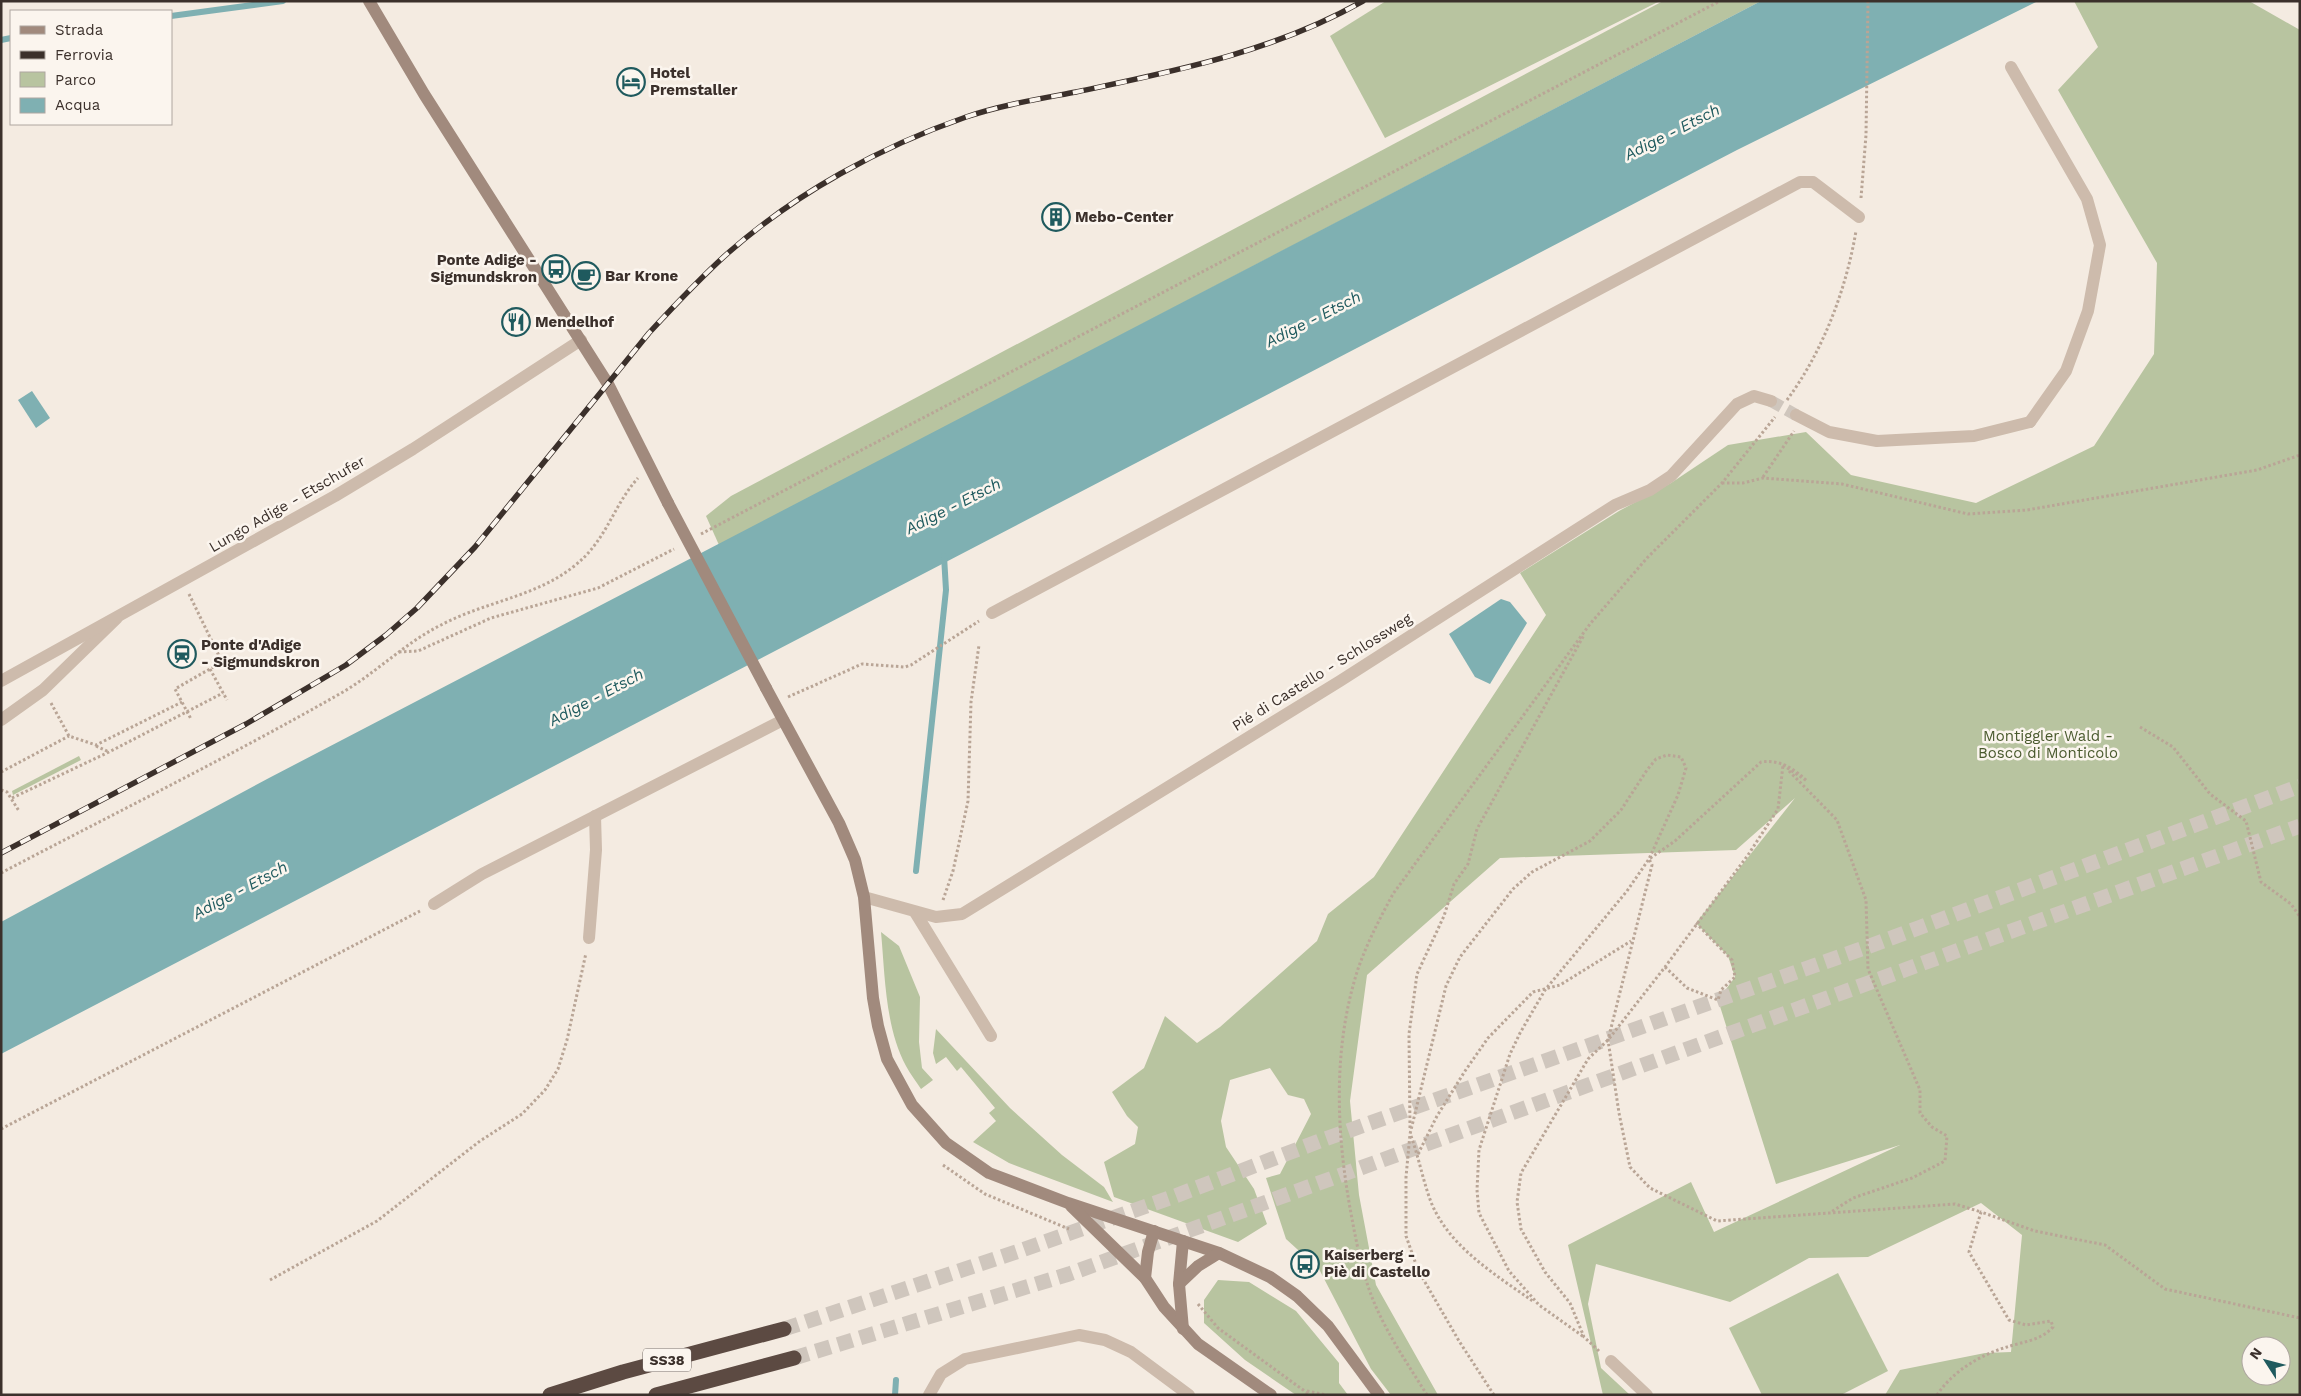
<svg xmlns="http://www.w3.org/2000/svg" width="2301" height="1396" viewBox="0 0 2301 1396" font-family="'Work Sans',sans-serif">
<rect width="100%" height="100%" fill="#f4ebe1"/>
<g fill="#b8c4a0" fill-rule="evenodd">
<polygon points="1386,1 1660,1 1385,138 1330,36"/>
<polygon points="1663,1 1761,1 719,545 706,516 731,496"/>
<path d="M 2074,1 L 2249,1 L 2300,30 L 2300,1395 L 1885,1395 L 1900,1370 L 1985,1353 L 2011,1352 L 2022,1235 L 1981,1203 L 1868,1257 L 1809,1258 L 1730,1302 L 1596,1264 L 1588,1304 L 1601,1368 L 1630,1395 L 1603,1395 L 1568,1245 L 1691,1182 L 1714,1232 L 1900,1145 L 1776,1184 L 1718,1000 L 1735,977 L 1728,956 L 1696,923 L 1795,798 L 1736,850 L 1500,858 L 1367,975 L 1350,1101 L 1359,1195 L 1376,1285 L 1438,1395 L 1391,1395 L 1371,1369 L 1319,1269 L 1286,1239 L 1266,1178 L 1280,1174 L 1311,1114 L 1304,1099 L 1288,1095 L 1270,1068 L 1230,1080 L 1221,1121 L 1226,1147 L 1254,1189 L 1267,1224 L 1238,1242 L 1114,1197 L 1104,1162 L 1135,1144 L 1138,1127 L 1127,1116 L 1112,1092 L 1144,1068 L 1165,1016 L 1197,1043 L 1220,1027 L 1317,941 L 1328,914 L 1374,877 L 1546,615 L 1520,573 L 1619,511 L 1671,483 L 1728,445 L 1806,432 L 1851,475 L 1976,503 L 2094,446 L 2154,354 L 2157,263 L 2058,90 L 2098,47 ZM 2251,1346 L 2281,1346 L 2281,1376 L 2251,1376 Z"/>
<polygon points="79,756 81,760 13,795 12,791"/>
<path d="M 881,932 L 899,946 L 920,997 L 919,1042 L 922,1068 L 933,1080 L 921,1089 C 916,1081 910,1074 906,1066 C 885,1027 885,975 881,932 Z"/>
<polygon points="936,1029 1010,1108 1062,1155 1104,1187 1113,1202 1009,1163 973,1142 996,1121 989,1113 995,1108 961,1067 957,1071 946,1057 936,1064 933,1053"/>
<polygon points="1838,1273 1888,1371 1841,1395 1762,1395 1729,1328"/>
<polygon points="1218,1280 1249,1282 1296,1311 1339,1363 1339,1383 1348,1395 1296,1395 1245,1360 1204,1323 1204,1300"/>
</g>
<g fill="#7fb0b2">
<polygon points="1761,1 2038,1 1737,150 1,1054 1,922 269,778"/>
<polygon points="32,391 50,418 36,428 18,400"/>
<polygon points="1501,599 1510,602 1527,623 1490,684 1475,677 1449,634"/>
</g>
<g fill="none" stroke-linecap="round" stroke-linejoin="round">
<g stroke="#7fb0b2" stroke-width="6">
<polyline points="171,16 283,1"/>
<polyline points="1,40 11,38"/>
<polyline points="916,871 946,590 944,556"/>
<polyline points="895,1395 896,1380"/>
</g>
<polyline stroke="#cfc6bd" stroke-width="12" stroke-dasharray="12 6" stroke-linecap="butt" points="1771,401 1796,415"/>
<g stroke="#cfc6bd" stroke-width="15" stroke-dasharray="15 8" stroke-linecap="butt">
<polyline points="784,1329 1019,1251 1175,1196 1325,1139 1867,947 2300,786"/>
<polyline points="794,1358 1069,1274 2300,826"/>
</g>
<g stroke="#b9a596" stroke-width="3" stroke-dasharray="2.5 2.5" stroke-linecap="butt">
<polyline points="1861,198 1866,135 1868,1"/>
<path d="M 1787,400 C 1823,351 1846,290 1856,231"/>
<polyline points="1763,477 1794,431"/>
<polyline points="1722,483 1743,483 1763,478 1842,484 1968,514 2027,510 2257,470 2300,455"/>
<polyline points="701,534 1720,1"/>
<polyline points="189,594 222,662 175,689 191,719"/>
<polyline points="399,652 418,651 491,618 598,588 674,549"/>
<polyline points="210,669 227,700"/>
<polyline points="788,697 862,664 905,667 911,665 979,621"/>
<polyline points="51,703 69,736 96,745 182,702"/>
<polyline points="2140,727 2173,747 2210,794 2246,821 2261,882 2291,904 2300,917"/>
<polyline points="96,746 109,752"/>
<path d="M 1783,765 L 1807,781 C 1794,769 1780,759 1761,762 L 1675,841 L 1649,859 L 1652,865 L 1608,1040 L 1619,1113 L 1630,1167 L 1650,1188 L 1717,1221 L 1955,1204 L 1981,1212"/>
<polyline points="1789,771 1837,820 1866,900 1868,969 1920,1090 1920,1113 1932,1127 1947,1136 1945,1161 1912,1178 1853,1198 1831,1212"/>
<polyline points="1,772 69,736"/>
<polyline points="1,790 7,792 19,811"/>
<polyline points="12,798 109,752 223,693"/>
<path d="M 1,873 C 115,813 231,756 343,692 C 377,672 405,643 441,625 C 484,602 535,597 573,567 C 607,541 612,507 638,478"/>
<polyline points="943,900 953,871 968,801 971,702 979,645"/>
<polyline points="1665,967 1687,988 1718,1000 1721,990 1735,977 1732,960 1696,923"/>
<polyline points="1410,1128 1409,1034 1417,974 1444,916 1454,884 1468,864 1477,829 1584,635"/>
<polyline points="1,1129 420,911"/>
<path d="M 1411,1136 C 1419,1158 1423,1181 1431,1202 C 1449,1247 1496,1275 1534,1302"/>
<polyline points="1418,1154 1437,1116 1465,1071 1488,1038 1533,992 1560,985 1631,941"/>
<polyline points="943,1165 985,1194 1069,1229"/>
<polyline points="270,1280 377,1221 480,1141 522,1114 545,1090 558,1069 567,1040 586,953"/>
<polyline points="1198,1304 1218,1328 1310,1395"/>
<polyline points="1599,1351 1584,1337 1570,1303 1545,1272 1521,1229 1517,1202 1521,1173 1588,1059 1608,1040 1665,967 1748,855 1778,809 1783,765"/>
<polyline points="1307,1391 1327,1395"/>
<path d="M 1427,1395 C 1406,1361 1382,1327 1369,1289 C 1360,1263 1355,1235 1350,1208 C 1336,1129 1333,1046 1358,969 C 1367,943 1380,918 1393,894 L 1590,624 L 1647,558 L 1722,483 L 1775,417"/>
<polyline points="1494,1395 1459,1341 1418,1270 1406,1236 1406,1177 1410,1134 1446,986 1460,957 1513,889 1532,872 1590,841 1621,810 1647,770 1656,759 1667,755 1681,757 1686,768 1678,795 1649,859 1627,891 1545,990 1520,1033 1510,1054 1479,1150 1477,1190 1479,1213 1509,1271 1539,1305 1584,1337"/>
<path d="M 1937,1395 C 1953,1371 1980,1355 2007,1347 C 2022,1342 2042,1340 2053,1327 L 2051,1321 L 2026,1325 L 2009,1320 L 1969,1252 L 1981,1212 L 2035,1231 L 2105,1245 L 2165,1289 L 2300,1318"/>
</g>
<g stroke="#cdbbac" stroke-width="12">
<polyline points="2011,67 2087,199 2100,245 2088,311 2066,371 2030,422"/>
<polyline points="992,613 1800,182 1813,182 1859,217"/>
<polyline points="1,720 43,690 117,618"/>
<polyline points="434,904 482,874 783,720"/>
<polyline points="915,912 991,1036"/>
<polyline points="589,938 596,850 595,816"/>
</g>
<g stroke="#cdbbac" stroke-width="12">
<polyline points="1796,415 1829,432 1877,441 1974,436 2030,422"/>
<polyline points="1,681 335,496 413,449 581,340"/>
<polyline points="864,897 936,917 962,914 1340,681 1615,505 1650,490 1671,476 1737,404 1754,396 1771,401"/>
<polyline points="1611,1361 1647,1395"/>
<polyline points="929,1395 941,1374 965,1359 1079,1335 1105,1340 1131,1352 1189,1395"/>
</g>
<g stroke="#a18a7d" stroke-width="12">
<polyline points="369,1 424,94 608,384 668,503"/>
<polyline points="766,688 839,823 855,860 864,897 873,998 878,1026 887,1059 912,1105 946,1143 989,1173 1068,1203 1219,1253 1270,1277 1297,1296 1328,1326 1379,1395"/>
<polyline points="1071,1206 1145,1278 1164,1307 1198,1344 1271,1395"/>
<polyline points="1183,1241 1179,1284 1183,1329"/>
<polyline points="1145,1278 1148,1252 1154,1231"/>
<polyline points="1179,1284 1198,1266 1219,1253"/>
</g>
<g stroke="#5c4a42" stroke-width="15">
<polyline points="550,1395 623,1372 784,1329"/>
<polyline points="656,1395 794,1358"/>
</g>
<defs>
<path id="rail" d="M 1,853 L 246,724 L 346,665 L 386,635 L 417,608 L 475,547 L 649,333 C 674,306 700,278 728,253 C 796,193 880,147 966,117 C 1001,105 1039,99 1076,92 C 1175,71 1273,52 1363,1"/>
</defs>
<use href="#rail" stroke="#3b302b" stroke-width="5.5"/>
<use href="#rail" stroke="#fbf5ee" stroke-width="4" stroke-dasharray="11" stroke-linecap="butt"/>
<polyline stroke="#a18a7d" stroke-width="12" points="668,503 766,688"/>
</g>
<defs>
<symbol id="hotel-ring" viewBox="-11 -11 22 22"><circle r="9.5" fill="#fbf5ee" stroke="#1f5a5e" stroke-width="1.5"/><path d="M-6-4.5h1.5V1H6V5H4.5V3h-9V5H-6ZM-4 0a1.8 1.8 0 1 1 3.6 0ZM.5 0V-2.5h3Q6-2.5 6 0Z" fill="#1f5a5e"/></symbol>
<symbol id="building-ring" viewBox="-11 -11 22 22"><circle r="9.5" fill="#fbf5ee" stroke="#1f5a5e" stroke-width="1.5"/><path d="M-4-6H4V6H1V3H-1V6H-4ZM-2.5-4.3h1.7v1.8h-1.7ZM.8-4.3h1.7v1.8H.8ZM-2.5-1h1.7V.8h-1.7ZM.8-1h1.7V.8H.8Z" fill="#1f5a5e"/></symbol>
<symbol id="bus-ring" viewBox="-11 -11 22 22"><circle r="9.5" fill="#fbf5ee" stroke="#1f5a5e" stroke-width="1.5"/><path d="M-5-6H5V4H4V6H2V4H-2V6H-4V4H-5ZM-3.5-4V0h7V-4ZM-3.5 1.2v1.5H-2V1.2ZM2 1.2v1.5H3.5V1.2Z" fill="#1f5a5e"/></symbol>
<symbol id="cafe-ring" viewBox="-11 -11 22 22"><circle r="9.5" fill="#fbf5ee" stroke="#1f5a5e" stroke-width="1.5"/><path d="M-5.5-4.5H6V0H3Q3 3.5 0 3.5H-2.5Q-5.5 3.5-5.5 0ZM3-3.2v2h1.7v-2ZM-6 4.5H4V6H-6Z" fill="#1f5a5e"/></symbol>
<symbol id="restaurant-ring" viewBox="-11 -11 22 22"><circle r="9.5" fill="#fbf5ee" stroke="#1f5a5e" stroke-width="1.5"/><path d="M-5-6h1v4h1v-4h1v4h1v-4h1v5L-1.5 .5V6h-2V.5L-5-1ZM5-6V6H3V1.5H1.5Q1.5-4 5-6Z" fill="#1f5a5e"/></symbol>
<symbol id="station-ring" viewBox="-11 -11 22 22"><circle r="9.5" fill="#fbf5ee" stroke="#1f5a5e" stroke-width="1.5"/><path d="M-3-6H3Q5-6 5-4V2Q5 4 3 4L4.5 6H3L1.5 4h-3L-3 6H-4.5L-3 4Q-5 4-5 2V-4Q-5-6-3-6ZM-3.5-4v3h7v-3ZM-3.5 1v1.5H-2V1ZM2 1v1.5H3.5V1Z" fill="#1f5a5e"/></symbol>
</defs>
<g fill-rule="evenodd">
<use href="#hotel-ring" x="615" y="66" width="32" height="32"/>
<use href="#building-ring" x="1040" y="201" width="32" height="32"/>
<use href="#bus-ring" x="540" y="253" width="32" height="32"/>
<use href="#cafe-ring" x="570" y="260" width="32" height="32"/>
<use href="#restaurant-ring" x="500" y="306" width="32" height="32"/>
<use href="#station-ring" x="166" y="638" width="32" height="32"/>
<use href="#bus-ring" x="1289" y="1248" width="32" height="32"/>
</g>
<g text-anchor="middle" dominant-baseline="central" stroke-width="5" stroke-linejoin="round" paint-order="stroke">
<rect fill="#fbf5ee" stroke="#756b66" stroke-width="1" x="643" y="1348.5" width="48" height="23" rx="4"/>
<g font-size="14" font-weight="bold" fill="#3b302b">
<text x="667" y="1360">SS38</text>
</g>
<g font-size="15" font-weight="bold" fill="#3b302b" stroke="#fbf5ee" text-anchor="start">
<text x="650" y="73">Hotel<tspan x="650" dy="17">Premstaller</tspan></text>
<text x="1075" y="217">Mebo-Center</text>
<text x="537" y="260" text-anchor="end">Ponte Adige -<tspan x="537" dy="17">Sigmundskron</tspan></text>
<text x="605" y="276">Bar Krone</text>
<text x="535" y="322">Mendelhof</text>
<text x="201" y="645">Ponte d'Adige<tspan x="201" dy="17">- Sigmundskron</tspan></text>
<text x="1324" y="1255">Kaiserberg -<tspan x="1324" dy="17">Piè di Castello</tspan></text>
</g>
<g font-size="15" fill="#3b302b" stroke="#fbf5ee">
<text transform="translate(287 504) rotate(-30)">Lungo Adige - Etschufer</text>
<text transform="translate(1322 672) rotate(-32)">Pié di Castello - Schlossweg</text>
</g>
<g font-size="15" fill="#4a5a2e" stroke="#fbf5ee">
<text x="2048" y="736">Montiggler Wald -<tspan x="2048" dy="17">Bosco di Monticolo</tspan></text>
</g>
<g font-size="16" font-style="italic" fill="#1f5a5e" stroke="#fbf5ee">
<text transform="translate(1672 132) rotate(-27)">Adige - Etsch</text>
<text transform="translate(1313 319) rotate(-27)">Adige - Etsch</text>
<text transform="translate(953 506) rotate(-27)">Adige - Etsch</text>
<text transform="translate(596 697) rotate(-28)">Adige - Etsch</text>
<text transform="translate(240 890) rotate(-28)">Adige - Etsch</text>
</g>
</g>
<rect width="2301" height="1396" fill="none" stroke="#3b302b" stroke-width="5"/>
<rect x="10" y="10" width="162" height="115" fill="#fbf5ee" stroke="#aea6a0"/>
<rect x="20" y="26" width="25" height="8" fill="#a18a7d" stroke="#aea6a0"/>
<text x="55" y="35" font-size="15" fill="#3b302b">Strada</text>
<rect x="20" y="51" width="25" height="8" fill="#3b302b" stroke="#aea6a0"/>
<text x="55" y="60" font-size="15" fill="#3b302b">Ferrovia</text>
<rect x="20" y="72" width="25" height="15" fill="#b8c4a0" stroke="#aea6a0"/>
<text x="55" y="85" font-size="15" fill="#3b302b">Parco</text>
<rect x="20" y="98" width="25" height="15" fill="#7fb0b2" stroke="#aea6a0"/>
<text x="55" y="110" font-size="15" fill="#3b302b">Acqua</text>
<g transform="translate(2266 1361) rotate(306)"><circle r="24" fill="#fbf5ee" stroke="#aea6a0"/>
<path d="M0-4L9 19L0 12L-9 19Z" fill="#1f5a5e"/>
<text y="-8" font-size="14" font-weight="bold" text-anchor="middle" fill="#3b302b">N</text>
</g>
</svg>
